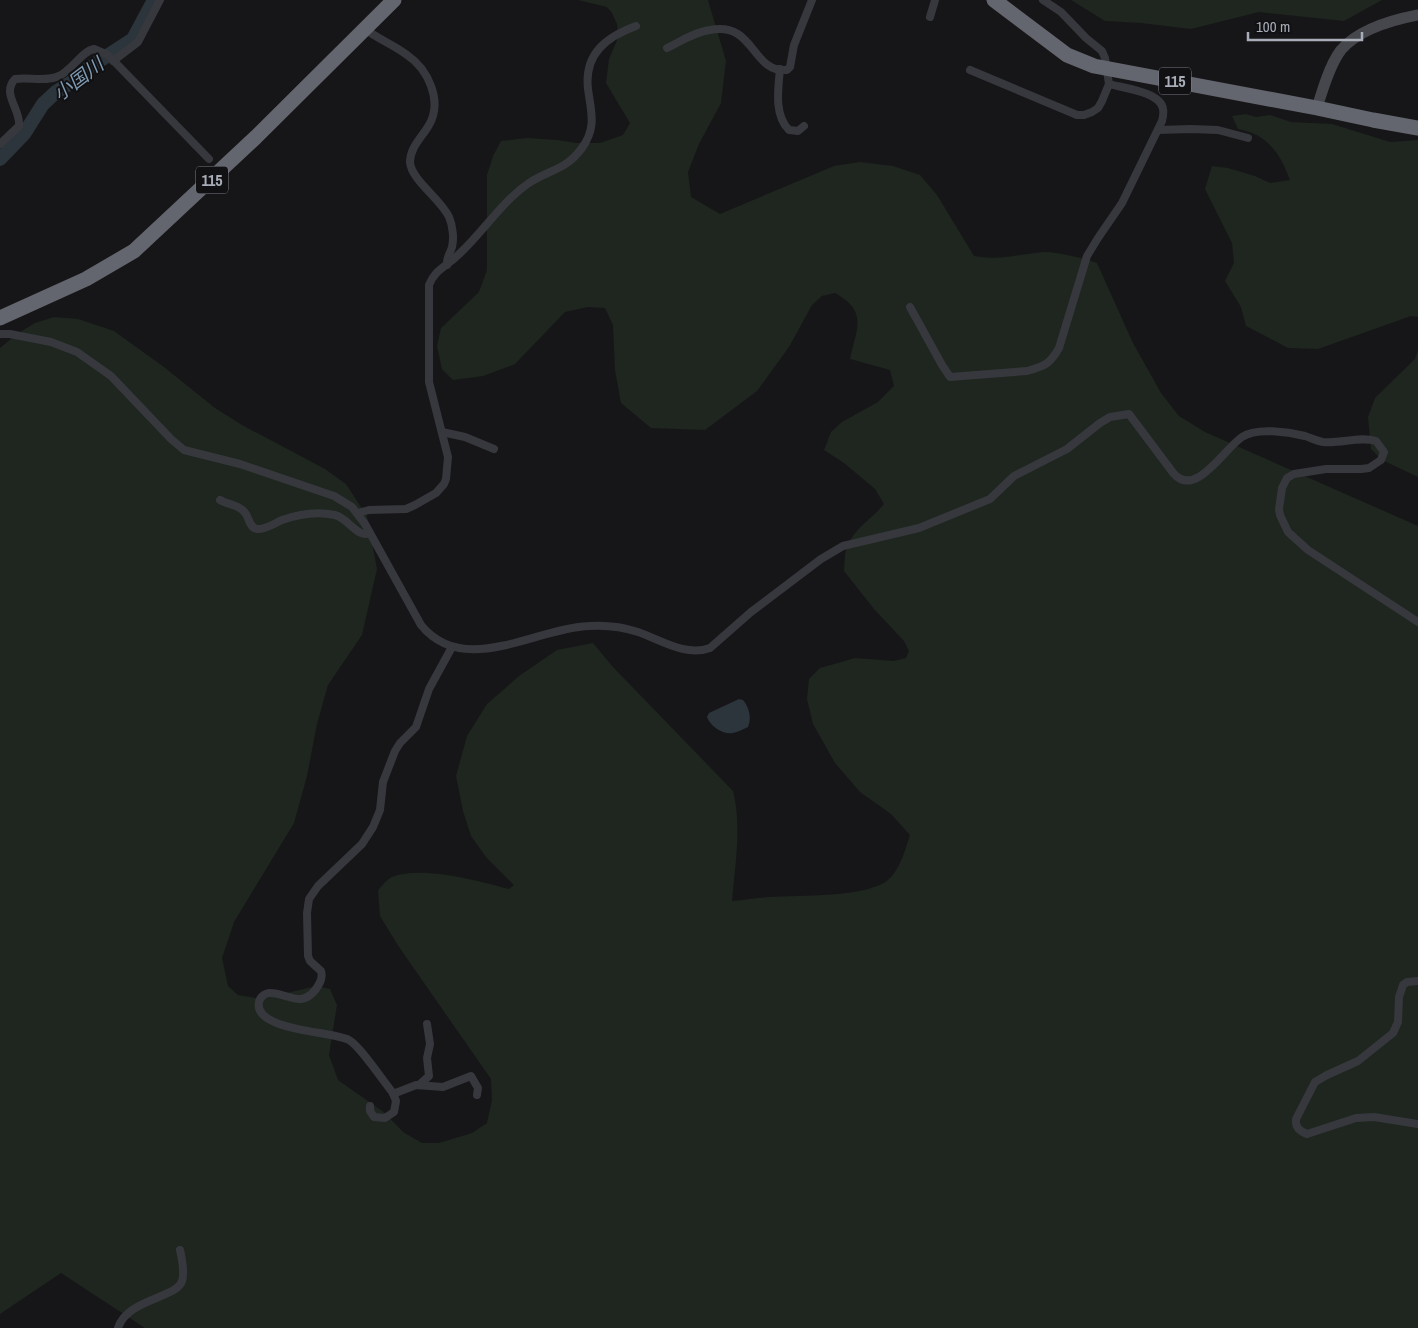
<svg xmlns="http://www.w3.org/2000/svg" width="1418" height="1328" viewBox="0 0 1418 1328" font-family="'Archivo Narrow','Noto Sans JP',sans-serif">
<rect width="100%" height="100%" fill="#161618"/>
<g fill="#1e261f">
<path d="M 578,0 L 708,0 L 726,61 L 721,103 L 699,144 L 688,172 L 691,197 L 720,214 L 834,166 L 860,162 L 893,166 L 920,175 L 937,195 L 974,256 C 1002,261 1017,254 1044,252 C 1059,252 1082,258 1097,263 L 1133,343 L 1161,393 L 1179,416 L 1205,432 L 1418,526 L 1418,1328 L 145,1328 L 61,1273 L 0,1314 L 0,348 L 17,334 L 35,323 L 54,317 L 78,319 L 114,331 L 164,367 L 215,408 L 242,425 L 325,469 L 346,484 L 367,516 L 377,569 L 362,635 L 328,685 L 317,724 L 307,776 L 294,823 L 234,922 L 222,958 L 228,986 L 238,995 L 262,999 L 316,986 L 330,989 L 337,1005 L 329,1055 L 338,1080 L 385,1113 L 403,1132 L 422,1143 L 439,1143 L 472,1133 L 487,1123 L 492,1100 L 491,1079 L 399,947 L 380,916 L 378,890 C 382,886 387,879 392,877 C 421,865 479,881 509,889 L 514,885 L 486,857 L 471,836 L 463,811 L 456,776 L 467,736 L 487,704 L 519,676 L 557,650 L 593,643 L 613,667 L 733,791 C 742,826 735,866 732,901 C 745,900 758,898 770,897 C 799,895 866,898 888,880 C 900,870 905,850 910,835 L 891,814 L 860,792 L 835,763 L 813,724 L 807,699 L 809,679 L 820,668 L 855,658 L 894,661 L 906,658 L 909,651 L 904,641 L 874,609 L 844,571 C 845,563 844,554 847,547 C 854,528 872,519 884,504 L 875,489 L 844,463 L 824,450 L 831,432 L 842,422 L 878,402 L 894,386 L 890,370 L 850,359 C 856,329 869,312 835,293 L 822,296 L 812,305 L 789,347 L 757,391 L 705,430 L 651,428 L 621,403 L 615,370 L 613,325 L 605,308 L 588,307 L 565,312 L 515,364 L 483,376 L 453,380 L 442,369 L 437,346 L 441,328 L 479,292 L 487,270 L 487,175 L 493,156 L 501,141 L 527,138 L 557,140 L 576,143 L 600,143 L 623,135 L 630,123 L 606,83 L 609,59 L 618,38 L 617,24 L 612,13 L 607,7 Z"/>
<polygon points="1071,0 1382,0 1344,21 1259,12 1191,29 1141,23 1105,21"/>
<path d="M 1246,114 L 1256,117 L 1270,115 L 1291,122 L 1332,124 L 1390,142 L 1418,140 L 1418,317 L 1411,316 L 1318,349 L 1288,348 L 1246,326 L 1241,307 L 1225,281 L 1234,263 L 1232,243 L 1205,189 L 1212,166 L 1228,168 L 1255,176 L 1270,183 L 1290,180 C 1280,153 1267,134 1238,129 L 1232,116 Z"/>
<polygon points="1418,350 1418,477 1382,460 1371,449 1368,417 1375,398 1415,359"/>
</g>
<path fill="#2c353c" d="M 739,699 L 743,700 C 749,707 752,718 748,727 C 743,729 738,732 733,733 C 723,735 710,726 707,717 L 709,713 Z"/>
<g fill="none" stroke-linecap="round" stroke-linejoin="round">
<polyline stroke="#2c353c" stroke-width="14" points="0,159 24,134 43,104 56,92 75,80 87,69 133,39 154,0"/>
<g stroke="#37383d" stroke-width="8">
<polyline points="930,17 935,0"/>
<path d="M 365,29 C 378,39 394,45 407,55 C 428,69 443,101 429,125 C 423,136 410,147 410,162 C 411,180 441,199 449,217 C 453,226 454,239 452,247 C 450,254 446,258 447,265"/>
<path d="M 667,48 C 681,41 695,32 710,30 C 755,21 751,73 787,70 L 790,67 L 794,45 L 812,0"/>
<polyline points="113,61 138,42 160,0"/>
<path d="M 780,69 C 778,90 774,115 789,130 L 798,131 L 804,126"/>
<polyline points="970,70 1077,115 1084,115 1092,112 1098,108 1102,101 1109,84 1105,58 1102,51 1086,38 1061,12 1043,0"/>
<polyline points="1158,130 1191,129 1218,130 1248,138"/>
<path d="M 0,144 L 19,126 C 21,109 1,94 15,79 C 29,77 46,82 59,76 C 72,70 82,51 94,49 L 108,55 L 209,159"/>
<path d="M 910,307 L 942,365 L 950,377 L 1027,371 C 1045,366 1050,364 1059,348 L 1087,256 L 1098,238 L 1122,203 L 1162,121 C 1163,117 1164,113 1163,109 C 1161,92 1123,88 1109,84"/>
<path d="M 0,334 L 10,334 L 51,342 L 77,352 L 111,376 L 171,439 L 184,450 L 240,464 L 334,496 L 352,507 L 365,524 L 421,625 C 464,678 535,628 589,626 C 605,625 623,627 638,632 C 661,640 686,657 710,648 L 751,612 L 821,559 L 843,546 L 919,528 L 990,499 L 1014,476 L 1067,449 L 1100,423 L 1110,417 L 1129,414 L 1174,474 C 1196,498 1224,449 1242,437 C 1256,427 1289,432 1305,436 C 1311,438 1317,441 1323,442 C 1341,444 1359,436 1376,441 L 1384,452 L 1381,460 L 1369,468 L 1361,469 L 1326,469 L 1294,474 L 1287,478 L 1282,488 L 1279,509 L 1280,515 L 1288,532 L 1308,550 L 1418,622"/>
<polyline points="442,432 465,437 494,449"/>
<path d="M 220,500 C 228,505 239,504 246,514 C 249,519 250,528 257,529 C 265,530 275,523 282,520 C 299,514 317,511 335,515 C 348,518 358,539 370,533"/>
<path d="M 358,513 L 369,510 L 406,509 L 415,505 L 436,493 L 444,484 L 446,479 L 448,457 L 429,382 L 429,285 C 435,269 446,267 457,256 C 482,234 501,202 529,183 C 550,169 565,171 582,148 C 597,127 591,112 588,89 C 584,54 606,37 636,26"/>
<path d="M 1418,981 L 1407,982 L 1403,985 L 1399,997 L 1398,1022 L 1393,1033 L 1358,1061 L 1327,1075 L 1315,1082 L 1296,1119 C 1295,1128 1300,1131 1307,1134 L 1356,1118 L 1374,1117 L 1418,1124"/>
<polyline points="419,1085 429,1076 427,1058 430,1044 427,1024"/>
<polyline points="393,1094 416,1085 443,1087 471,1076 478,1088 477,1095"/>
<path d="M 370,1106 L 370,1111 L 374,1117 L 385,1118 L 394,1112 L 396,1101 L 393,1093 C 383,1081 360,1046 349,1040 C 333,1031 253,1031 259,1002 C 260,997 265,993 270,993 C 288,993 301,1009 316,989 C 320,983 323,978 321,971 L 310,961 L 308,956 L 307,913 L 309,899 L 318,886 L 362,844 L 373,827 L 380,810 L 383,782 L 395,751 L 400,743 L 416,727 L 429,689 L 452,647"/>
<path d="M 118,1328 C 127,1299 177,1298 182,1281 C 185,1272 182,1259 180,1250"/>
</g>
<path stroke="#45474d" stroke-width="11" d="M 1317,108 C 1322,91 1330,64 1341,50 C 1359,29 1392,20 1418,15"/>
<g stroke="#63666e" stroke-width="15">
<polyline points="994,0 1067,55 1094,66 1317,108 1373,120 1418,128"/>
<polyline points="0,318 86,279 134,251 256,137 394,0"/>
</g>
</g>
<g text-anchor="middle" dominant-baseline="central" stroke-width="4" stroke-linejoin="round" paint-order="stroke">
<g fill="#111113" stroke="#7b7e86" stroke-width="1">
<rect x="1159" y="67.5" width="32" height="27" rx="4"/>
<rect x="196" y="166.5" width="32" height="27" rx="4"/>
</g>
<g font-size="16" font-weight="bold" fill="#a8adb8">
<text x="1175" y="81">115</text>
<text x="212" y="180">115</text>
</g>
<g font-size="19" font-style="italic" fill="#7f9bb3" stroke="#111113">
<text transform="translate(78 79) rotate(-37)">小国川</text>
</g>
</g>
<path d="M1248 32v8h114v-8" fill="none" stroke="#a8adb8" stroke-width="2.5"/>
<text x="1256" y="32" font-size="15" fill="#a8adb8" stroke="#111113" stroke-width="4" paint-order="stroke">100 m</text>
</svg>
